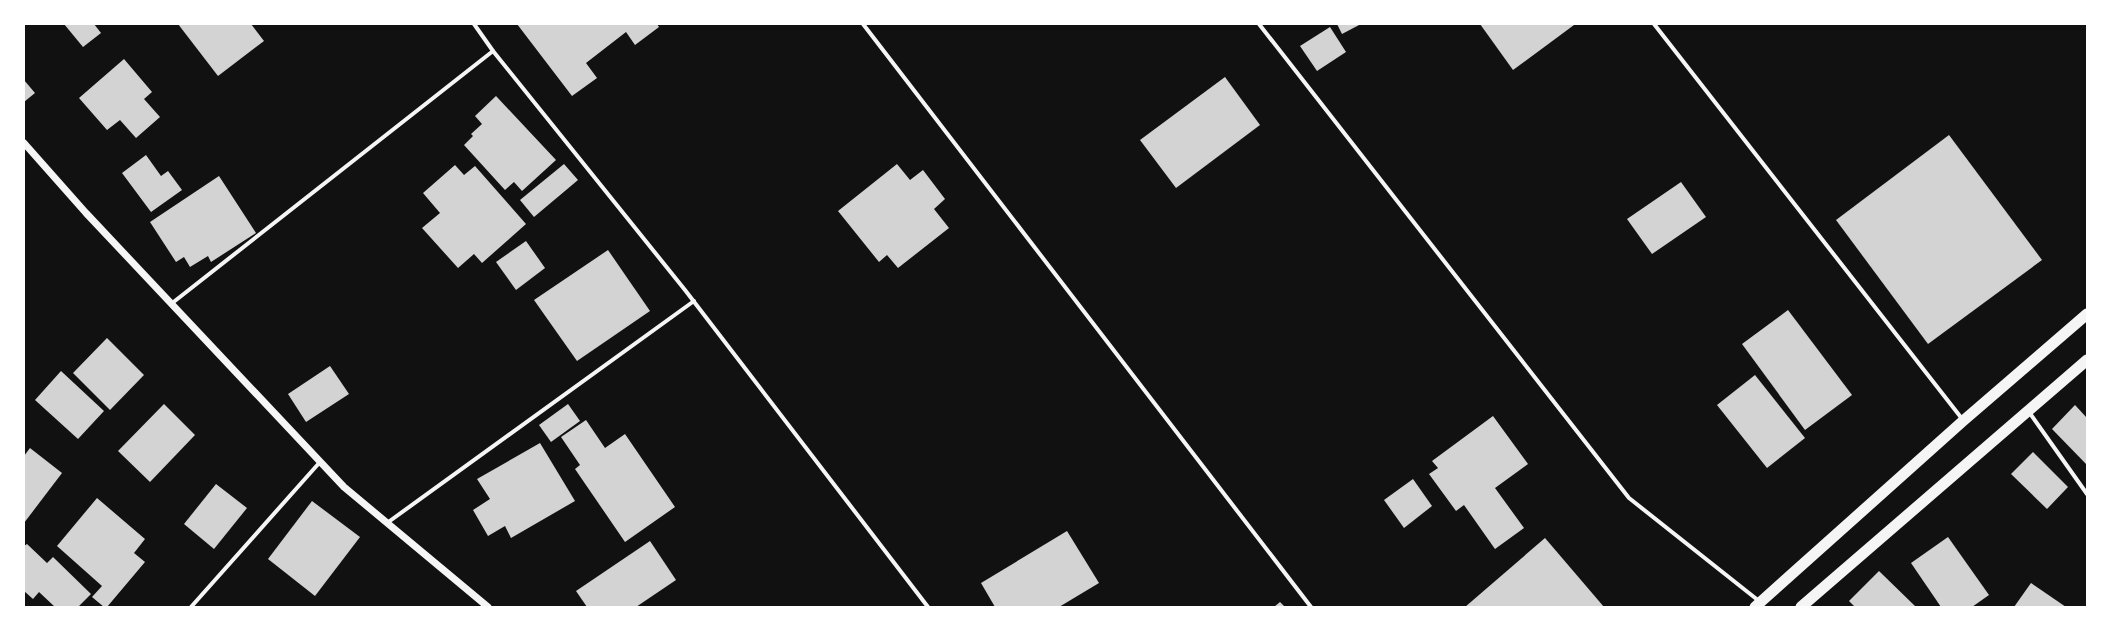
<svg xmlns="http://www.w3.org/2000/svg" width="2111" height="631" viewBox="0 0 2111 631" font-family="Arial,sans-serif">
<rect width="100%" height="100%" fill="#111"/>
<g fill="#d3d3d3">
<polygon points="64,24 94,24 101,33 83,47"/>
<polygon points="178,24 251,24 264,41 218,76"/>
<polygon points="517,24 657,24 659,27 635,45 626,32 586,63 597,78 572,96"/>
<polygon points="1337,24 1361,24 1342,34"/>
<polygon points="1480,24 1573,24 1574,25 1513,70"/>
<polygon points="1330,27 1346,52 1317,71 1300,46"/>
<polygon points="124,59 152,92 144,99 160,117 136,138 120,120 107,130 79,98"/>
<polygon points="1225,77 1260,125 1176,188 1140,140"/>
<polygon points="24,80 35,93 24,102"/>
<polygon points="496,96 556,160 522,191 514,182 505,190 464,145 473,136 471,134 482,124 475,116"/>
<polygon points="1949,135 2042,260 1928,344 1836,220"/>
<polygon points="146,155 161,176 168,171 182,190 151,212 122,173"/>
<polygon points="564,164 578,180 534,217 520,200"/>
<polygon points="897,164 910,180 923,170 945,199 934,209 949,228 898,268 887,255 879,262 838,211"/>
<polygon points="455,165 464,175 475,166 526,224 482,263 474,254 458,268 422,228 440,213 423,193"/>
<polygon points="219,176 256,233 211,262 208,256 190,267 184,257 176,262 150,222"/>
<polygon points="1681,182 1706,217 1652,254 1627,219"/>
<polygon points="526,241 545,268 516,290 496,262"/>
<polygon points="608,250 650,311 577,361 534,300"/>
<polygon points="1788,310 1852,395 1805,430 1742,344"/>
<polygon points="107,338 144,375 110,410 73,373"/>
<polygon points="330,366 349,394 306,422 288,394"/>
<polygon points="61,371 104,411 78,439 35,400"/>
<polygon points="1755,375 1805,438 1767,468 1717,405"/>
<polygon points="164,404 195,435 150,482 118,451"/>
<polygon points="568,404 580,421 551,442 539,425"/>
<polygon points="2075,405 2087,418 2087,465 2052,429"/>
<polygon points="1493,416 1528,464 1495,488 1524,528 1495,549 1464,505 1456,511 1429,474 1438,468 1432,461"/>
<polygon points="586,420 605,448 625,434 675,507 625,542 575,469 580,465 561,437"/>
<polygon points="540,443 575,501 511,538 505,526 488,536 473,510 490,499 477,479"/>
<polygon points="30,448 62,473 24,523 24,456"/>
<polygon points="2033,452 2068,487 2047,509 2011,474"/>
<polygon points="1413,479 1432,506 1404,528 1384,500"/>
<polygon points="216,484 247,508 214,549 184,524"/>
<polygon points="97,498 145,539 134,553 145,562 107,607 104,607 92,597 102,586 57,546"/>
<polygon points="312,501 360,537 315,596 268,559"/>
<polygon points="1067,531 1099,583 1059,607 995,607 981,583"/>
<polygon points="1948,537 1989,595 1972,607 1941,607 1911,563"/>
<polygon points="1545,538 1604,607 1465,607"/>
<polygon points="650,541 676,580 636,607 587,607 576,591"/>
<polygon points="27,544 47,563 53,557 91,594 78,607 55,607 39,592 33,599 24,591 24,546"/>
<polygon points="1879,571 1916,607 1855,607 1849,601"/>
<polygon points="2031,583 2066,607 2014,607"/>
<polygon points="1280,602 1285,607 1274,607"/>
</g>
<g fill="none" stroke-linecap="round" stroke-linejoin="round">
<g stroke="#f5f5f5" stroke-width="4">
<polyline points="474,24 493,51 685,290 928,607"/>
<polyline points="863,24 1311,607"/>
<polyline points="1259,24 1629,498 1759,601"/>
<polyline points="1654,24 1963,420"/>
<polyline points="171,304 493,51"/>
<polyline points="2029,412 2087,494"/>
<polyline points="387,523 694,301"/>
<polyline points="191,607 320,462"/>
</g>
<polyline stroke="#f5f5f5" stroke-width="7" points="24,143 86,213 344,487 488,607"/>
<g stroke="#f5f5f5" stroke-width="11">
<polyline points="1755,607 1963,421 2087,314"/>
<polyline points="1801,607 2087,360"/>
</g>
</g>
<rect width="2111" height="631" fill="none" stroke="#ffffff" stroke-width="50"/>
</svg>
